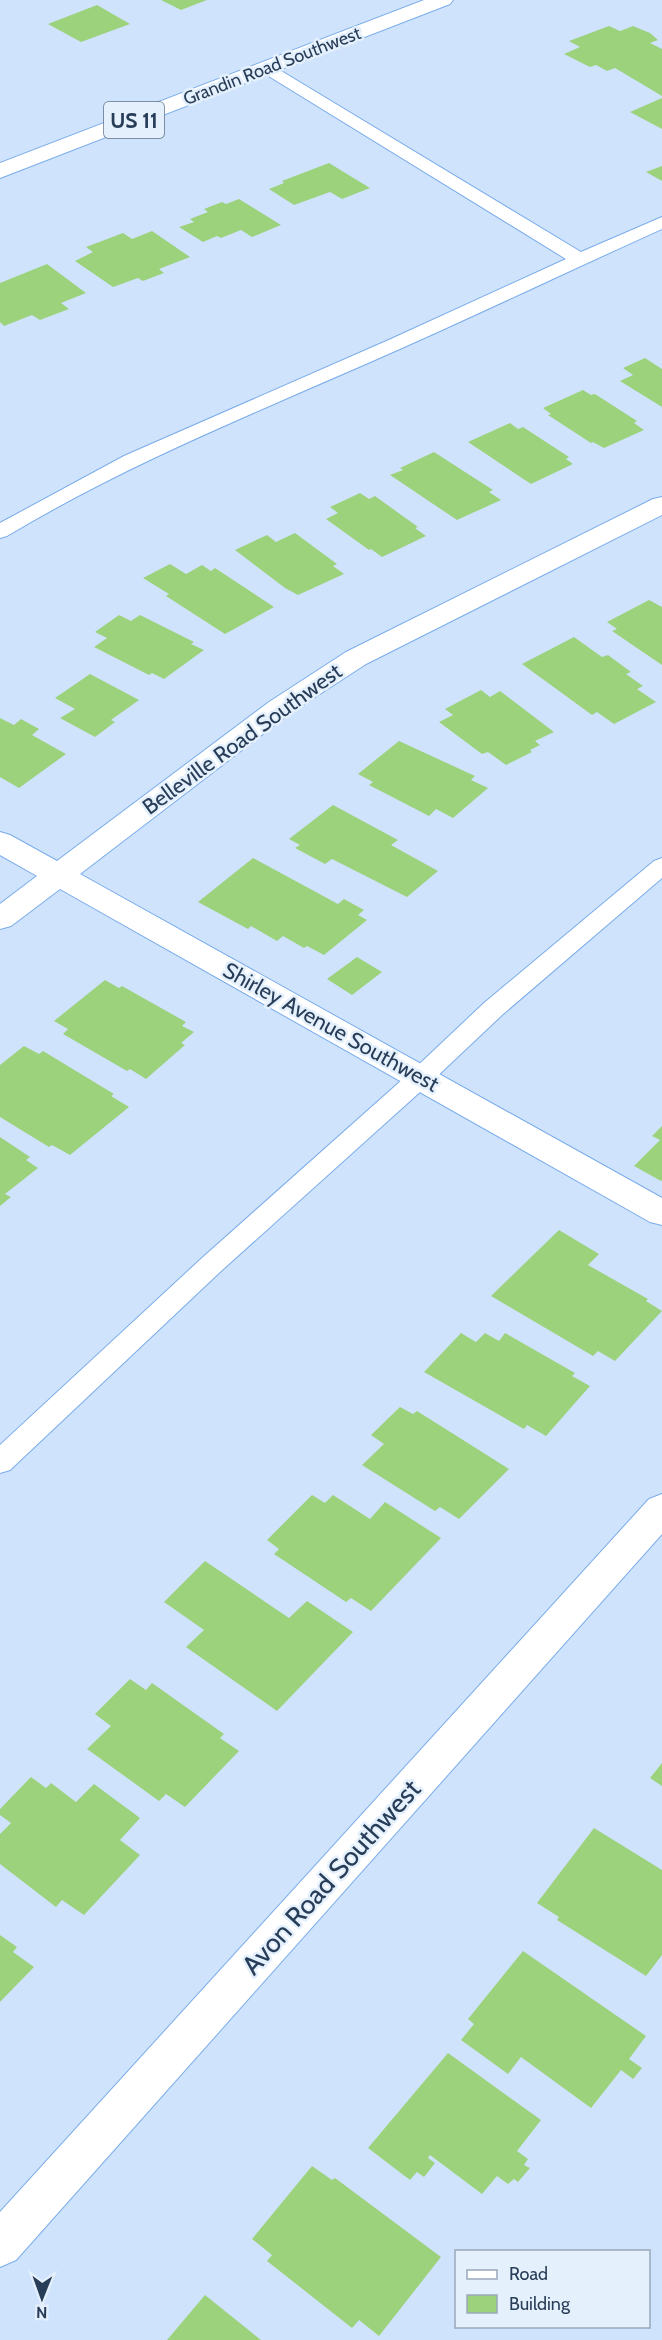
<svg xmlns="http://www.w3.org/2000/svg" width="662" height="2340" viewBox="0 0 662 2340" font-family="Cabin,sans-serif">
<rect width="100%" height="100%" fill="#cfe3fd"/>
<g fill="#9dd27d">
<polygon points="161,0 207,0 181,10"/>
<polygon points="97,5 130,24 81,42 48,24"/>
<polygon points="609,26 620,31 633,26 650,33 658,40 650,43 662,49 662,96 615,68 607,71 596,65 590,67 564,54 580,47 569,41"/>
<polygon points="662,98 662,129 630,112"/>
<polygon points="329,163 370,188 342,199 330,192 294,205 269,189 284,183 282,181"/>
<polygon points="662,166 662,181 646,172"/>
<polygon points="239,199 281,225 252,237 241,230 221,238 217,236 203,242 179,227 194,222 190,219 208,212 204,209 222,202 226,204"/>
<polygon points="152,231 190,257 159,269 164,273 143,281 138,278 113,287 75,261 93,252 86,247 123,233 132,239"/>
<polygon points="47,264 86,293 61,303 69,309 40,320 32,315 4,326 0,322 0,283"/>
<polygon points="645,358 662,369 662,407 620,381 633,375 623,368"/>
<polygon points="583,390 591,395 595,394 637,421 634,423 644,430 604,448 593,442 591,443 548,415 551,414 543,408"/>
<polygon points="510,423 518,429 523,427 569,457 566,459 573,464 531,484 468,442"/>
<polygon points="434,452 493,490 489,492 501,500 457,520 390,475 403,470 400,468"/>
<polygon points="360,493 369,499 375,496 418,527 415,528 426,536 382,557 371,549 369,550 326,519 338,513 330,507"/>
<polygon points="295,533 337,564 333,566 344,574 298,595 285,588 235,550 267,535 276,542"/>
<polygon points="170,564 186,574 202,565 211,571 215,568 274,607 225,634 166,596 169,594 143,578"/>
<polygon points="649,600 662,607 662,665 612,631 617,629 607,622"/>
<polygon points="119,615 131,621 140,615 194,642 191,644 204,650 164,679 152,673 149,675 94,647 107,638 95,632"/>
<polygon points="574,637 602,657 608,655 631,672 626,674 643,686 637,689 656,702 614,724 597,712 592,715 522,664"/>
<polygon points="90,674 139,700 111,720 115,722 95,737 60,718 75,709 55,698"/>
<polygon points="481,690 490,697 500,691 554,732 535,741 540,745 530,750 532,752 506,765 488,752 482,754 439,722 453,715 445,709"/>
<polygon points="0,718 14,725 21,719 39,729 32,735 66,754 19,788 0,777"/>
<polygon points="399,741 475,776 471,780 488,788 453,818 436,809 429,816 369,785 373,782 358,774"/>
<polygon points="333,805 398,840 391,845 438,871 407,897 332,859 325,864 295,848 300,845 289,839"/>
<polygon points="253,858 338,904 344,899 364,910 358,915 367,920 324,955 307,946 304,948 283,936 277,941 251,926 248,929 198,902"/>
<polygon points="357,957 382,972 352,995 327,979"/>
<polygon points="105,980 119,988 122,986 186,1022 182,1026 194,1032 181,1043 185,1045 146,1079 130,1069 127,1071 63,1034 68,1029 54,1021"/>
<polygon points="24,1046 39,1054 43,1051 114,1094 111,1096 129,1107 70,1155 52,1145 49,1147 0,1117 0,1065"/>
<polygon points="662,1126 662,1180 661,1181 634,1166 660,1140 652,1136"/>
<polygon points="0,1137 30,1157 26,1160 38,1168 5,1194 11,1197 0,1206"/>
<polygon points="559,1230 599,1254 588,1265 648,1299 646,1301 662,1311 615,1361 598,1351 593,1356 491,1296"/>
<polygon points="461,1333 476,1342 485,1333 499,1341 505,1333 575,1373 572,1376 590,1386 546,1436 527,1425 524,1429 424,1372"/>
<polygon points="400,1407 413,1414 417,1411 509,1469 459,1519 440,1507 435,1511 362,1465 384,1444 371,1435"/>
<polygon points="312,1495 325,1503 333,1495 370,1519 385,1502 441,1538 371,1611 351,1598 346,1602 274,1554 279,1549 267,1540"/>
<polygon points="205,1561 289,1618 307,1601 353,1632 277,1711 186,1647 204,1630 164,1602"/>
<polygon points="130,1679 146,1690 152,1683 224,1734 220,1738 239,1751 185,1807 166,1794 159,1801 87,1749 111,1726 95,1714"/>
<polygon points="662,1763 662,1786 650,1778"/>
<polygon points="31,1777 46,1788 51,1783 76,1802 94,1784 140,1818 120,1840 140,1855 84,1915 62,1900 56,1907 0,1864 0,1834 11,1823 0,1815 0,1809"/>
<polygon points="594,1828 662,1870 662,1955 646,1976 557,1920 559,1917 537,1903"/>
<polygon points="0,1935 17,1947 13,1952 34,1967 0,2002"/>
<polygon points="523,1951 646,2036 629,2059 642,2068 633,2079 621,2070 591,2108 521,2057 508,2074 461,2040 474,2024 468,2019"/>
<polygon points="448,2053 541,2120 517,2151 528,2159 524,2165 530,2168 518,2182 514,2179 508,2184 497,2176 482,2194 430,2155 428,2158 435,2163 424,2177 417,2172 410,2180 368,2148"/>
<polygon points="312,2166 332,2180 335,2178 441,2257 379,2336 359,2320 352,2328 267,2261 272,2255 252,2239"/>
<polygon points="205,2295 261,2340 167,2340"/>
</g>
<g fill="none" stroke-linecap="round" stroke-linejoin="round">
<defs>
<g id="lane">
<path d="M 268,63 L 581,252 L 662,217 L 662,229 C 564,273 467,320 368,363 C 245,417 122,467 7,536 L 0,538 L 0,523 L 124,456 L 391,339 L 566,259 L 262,72 L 260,68 L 262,64 Z"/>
<polygon points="662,858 662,878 502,1015 430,1083 220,1272 10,1470 0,1473 0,1445 202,1258 412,1071 484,1003 654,861"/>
</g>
<g id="street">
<polygon points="662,497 662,515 366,664 289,714 80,874 662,1198 662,1225 650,1222 60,889 11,926 0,929 0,904 37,876 0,855 0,832 10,835 57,861 269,702 346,652 653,499"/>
<polygon points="662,1494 662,1534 16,2260 0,2267 0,2212 649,1499"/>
</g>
<polygon id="primary" points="424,0 453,0 450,4 0,178 0,163"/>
</defs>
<use href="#lane" stroke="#7aacea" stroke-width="2"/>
<use href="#street" stroke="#7aacea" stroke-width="2"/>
<use href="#primary" stroke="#7aacea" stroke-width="2"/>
<use href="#lane" fill="#fff" fill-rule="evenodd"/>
<use href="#street" fill="#fff" fill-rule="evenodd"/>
<use href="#primary" fill="#fff" fill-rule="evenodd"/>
</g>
<g text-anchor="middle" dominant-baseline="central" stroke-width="5" stroke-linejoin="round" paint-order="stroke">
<g font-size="18" fill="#283d57" stroke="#e5f0fd">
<text transform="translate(272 66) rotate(-21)">Grandin Road Southwest</text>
</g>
<rect fill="#e5f0fd" stroke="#617389" stroke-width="1.5" x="104" y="102" width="60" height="36" rx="4.5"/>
<g font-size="21" font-weight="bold" fill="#283d57">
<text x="134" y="120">US 11</text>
</g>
<g font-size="22" fill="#283d57" stroke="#e5f0fd">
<text transform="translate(242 739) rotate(-36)">Belleville Road Southwest</text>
<text transform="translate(331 1027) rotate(29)">Shirley Avenue Southwest</text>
</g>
<g font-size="27" fill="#283d57" stroke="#e5f0fd">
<text transform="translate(331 1877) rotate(-48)">Avon Road Southwest</text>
</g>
</g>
<rect x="455" y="2250" width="195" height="78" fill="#e5f0fd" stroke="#99a8bb" stroke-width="1.5"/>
<rect x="467" y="2270" width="30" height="9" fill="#ffffff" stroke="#99a8bb" stroke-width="1.5"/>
<text x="509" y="2280" font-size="18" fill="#283d57">Road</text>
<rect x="467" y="2295" width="30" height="18" fill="#9dd27d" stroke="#99a8bb" stroke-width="1.5"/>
<text x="509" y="2310" font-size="18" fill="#283d57">Building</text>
<g transform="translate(42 2298) rotate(181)" stroke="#e5f0fd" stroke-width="4.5" paint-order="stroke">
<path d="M0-4.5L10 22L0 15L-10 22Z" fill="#283d57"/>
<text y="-9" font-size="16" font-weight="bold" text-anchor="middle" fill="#283d57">N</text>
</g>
</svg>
